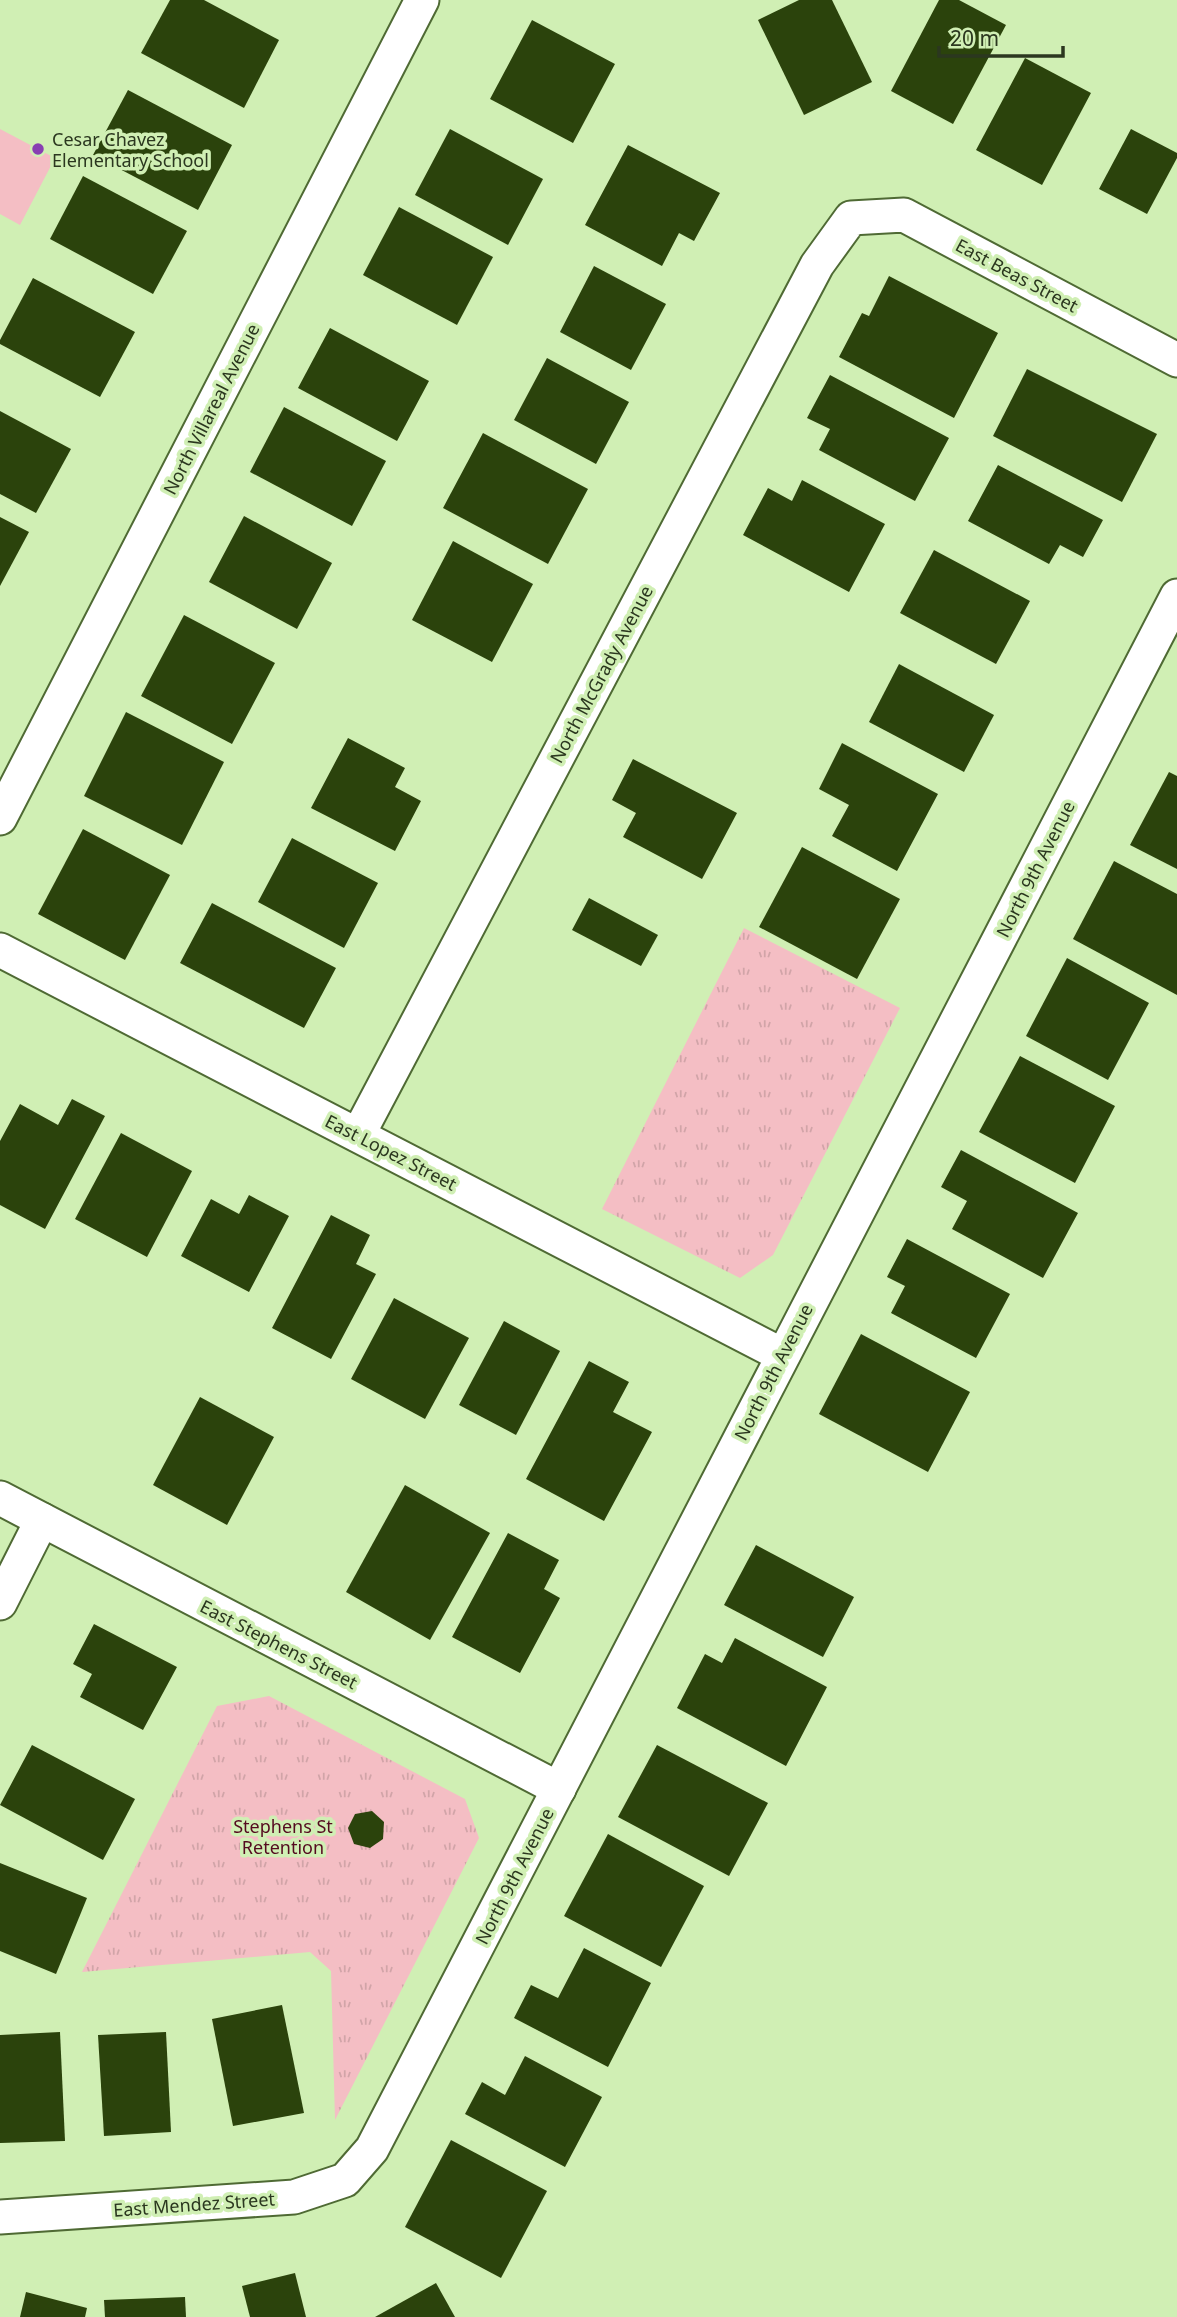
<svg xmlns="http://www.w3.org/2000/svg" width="1177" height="2317" viewBox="0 0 1177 2317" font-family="'Noto Sans',sans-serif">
<defs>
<pattern id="grass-tufts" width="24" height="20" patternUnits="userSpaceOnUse" patternTransform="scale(1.75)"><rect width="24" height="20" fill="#f4bec4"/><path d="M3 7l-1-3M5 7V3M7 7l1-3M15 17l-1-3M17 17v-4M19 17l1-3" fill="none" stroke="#d1a4a8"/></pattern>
</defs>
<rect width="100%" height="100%" fill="#d0efb4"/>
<g fill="url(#grass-tufts)">
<polygon points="744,928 900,1008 773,1255 740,1278 602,1209"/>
<polygon points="269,1696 465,1799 479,1838 335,2120 331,1971 310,1952 82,1972 217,1706"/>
</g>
<polygon fill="#f4bec4" points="0,129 55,158 20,225 0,214"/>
<g fill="#2b430c">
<polygon points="170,0 204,0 279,40 244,108 141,53"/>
<polygon points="799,0 832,0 872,82 804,115 758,20"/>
<polygon points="939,0 959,0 1006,25 953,124 891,91"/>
<polygon points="532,20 615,64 573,143 490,99"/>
<polygon points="1025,58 1091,93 1042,185 976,150"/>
<polygon points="128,90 232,145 198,210 93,155"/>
<polygon points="450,129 543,179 508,245 415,195"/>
<polygon points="1131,129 1177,153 1177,158 1147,214 1099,189"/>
<polygon points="628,145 720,193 694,241 679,233 662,266 585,225"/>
<polygon points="83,176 187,231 153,294 50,239"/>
<polygon points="399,207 493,257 457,325 363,275"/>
<polygon points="594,266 666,304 631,370 560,332"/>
<polygon points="889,276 998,333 954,418 839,357 862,313 869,316"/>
<polygon points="33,278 135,332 100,397 0,344 0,340"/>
<polygon points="330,328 429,381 397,441 298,388"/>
<polygon points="547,358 629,402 596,464 514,420"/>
<polygon points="1027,369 1157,434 1122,502 993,436"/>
<polygon points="830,375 949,438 915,501 819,450 830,429 807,418"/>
<polygon points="284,407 386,461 352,526 250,472"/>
<polygon points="0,411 71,449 36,513 0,494"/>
<polygon points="483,433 588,489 548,564 443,508"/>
<polygon points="998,465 1103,520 1083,557 1060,545 1049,564 968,521"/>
<polygon points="802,480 885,524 849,592 743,535 768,488 792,501"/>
<polygon points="244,516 332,563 297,629 209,582"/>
<polygon points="0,517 29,532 0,586"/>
<polygon points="453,541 533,584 492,662 412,620"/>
<polygon points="934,550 1030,601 996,664 900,613"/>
<polygon points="184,615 275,663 232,744 141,696"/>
<polygon points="899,664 994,715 964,772 869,722"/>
<polygon points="126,712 224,762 182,845 84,796"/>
<polygon points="348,738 405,768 395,787 421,801 395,851 311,808"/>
<polygon points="842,743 938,794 897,871 832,836 849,805 819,789"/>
<polygon points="633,759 737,813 702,879 623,837 636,813 612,800"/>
<polygon points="1169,772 1177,776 1177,869 1130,845"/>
<polygon points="83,829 170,875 125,960 38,914"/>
<polygon points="292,838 378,883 344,948 258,902"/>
<polygon points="802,847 900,899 857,979 759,927"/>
<polygon points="1114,861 1177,894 1177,995 1073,939"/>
<polygon points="589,898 658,935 641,966 572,930"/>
<polygon points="212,903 336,968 304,1028 180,963"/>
<polygon points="1067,958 1149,1003 1108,1080 1026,1036"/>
<polygon points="1020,1056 1115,1106 1075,1183 979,1132"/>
<polygon points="72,1099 105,1116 45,1229 0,1205 0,1141 20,1104 58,1125"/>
<polygon points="121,1133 192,1171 147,1257 75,1219"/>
<polygon points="961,1150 1078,1213 1043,1278 952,1229 967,1201 941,1187"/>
<polygon points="249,1195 289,1216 249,1292 181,1256 211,1199 239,1214"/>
<polygon points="331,1215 370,1235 356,1264 376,1274 331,1359 272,1328"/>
<polygon points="907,1239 1010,1294 976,1358 891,1313 905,1286 887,1277"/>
<polygon points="394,1298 469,1338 425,1419 351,1379"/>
<polygon points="504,1321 560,1351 516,1435 459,1405"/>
<polygon points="861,1334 970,1392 928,1472 819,1414"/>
<polygon points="589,1361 629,1382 613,1412 652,1432 604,1521 526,1479"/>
<polygon points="200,1397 274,1437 227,1525 153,1485"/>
<polygon points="405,1485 490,1533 430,1640 346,1592"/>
<polygon points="508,1533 559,1560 544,1589 560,1598 520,1673 452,1637"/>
<polygon points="756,1545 854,1597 823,1657 724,1605"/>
<polygon points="94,1624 177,1667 143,1730 80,1697 92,1674 73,1664"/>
<polygon points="735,1638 827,1687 786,1766 677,1708 705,1654 722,1663"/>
<polygon points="32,1745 135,1799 103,1860 0,1805"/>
<polygon points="657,1745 768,1803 729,1876 618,1817"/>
<polygon points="372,1811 384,1822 383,1839 370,1848 354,1844 348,1828 355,1814"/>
<polygon points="608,1834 704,1886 661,1967 564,1916"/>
<polygon points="0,1863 87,1898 56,1974 0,1951"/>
<polygon points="584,1948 651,1983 608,2067 514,2018 531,1985 558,1998"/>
<polygon points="282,2005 304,2113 233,2126 212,2019"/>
<polygon points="60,2032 65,2141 0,2143 0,2035"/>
<polygon points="166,2032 171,2132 104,2136 98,2035"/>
<polygon points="525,2056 602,2097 565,2167 465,2114 482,2082 505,2095"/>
<polygon points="451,2140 547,2191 501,2278 405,2227"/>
<polygon points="295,2273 306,2317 250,2317 242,2286"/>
<polygon points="436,2283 455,2317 375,2317"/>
<polygon points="26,2292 87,2308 85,2317 20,2317"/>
<polygon points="185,2297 186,2317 105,2317 104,2300"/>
</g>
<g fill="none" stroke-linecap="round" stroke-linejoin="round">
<defs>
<g id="street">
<polyline points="0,818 422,0"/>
<polyline points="0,950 782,1355"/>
<polyline points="358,1135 817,265 851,218 904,215 1177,360"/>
<polyline points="0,1498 559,1789"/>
<polyline points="0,1603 42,1520"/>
<polyline points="0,2217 294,2197 345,2180 372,2149 1177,596"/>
</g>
</defs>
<use href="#street" stroke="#4f6a34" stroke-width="37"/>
<use href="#street" stroke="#fff" stroke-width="33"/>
</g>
<circle fill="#883fb2" stroke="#d0efb4" stroke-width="2.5" cx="38" cy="149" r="7"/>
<g text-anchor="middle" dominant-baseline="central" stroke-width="7" stroke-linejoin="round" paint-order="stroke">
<g font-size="18" fill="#2b371f" stroke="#d0efb4" text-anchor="start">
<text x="52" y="139">Cesar Chavez<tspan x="52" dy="21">Elementary School</tspan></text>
</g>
<g font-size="18" fill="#2b371f" stroke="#d0efb4">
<text transform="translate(1017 275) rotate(28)">East Beas Street</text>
<text transform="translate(211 409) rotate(-63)">North Villareal Avenue</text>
<text transform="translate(601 674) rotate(-62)">North McGrady Avenue</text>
<text transform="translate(1035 869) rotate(-63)">North 9th Avenue</text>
<text transform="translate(391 1152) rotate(27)">East Lopez Street</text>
<text transform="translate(773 1372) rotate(-63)">North 9th Avenue</text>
<text transform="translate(279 1644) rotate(27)">East Stephens Street</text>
<text transform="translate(514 1876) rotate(-63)">North 9th Avenue</text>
<text transform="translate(194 2204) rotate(-4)">East Mendez Street</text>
</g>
<g font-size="18" fill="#540a1f" stroke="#d0efb4">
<text x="283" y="1826">Stephens St<tspan x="283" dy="21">Retention</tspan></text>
</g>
</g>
<path d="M939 46v10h124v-10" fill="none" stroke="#2b371f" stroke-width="3.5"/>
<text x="950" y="46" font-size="21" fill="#2b371f" stroke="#d0efb4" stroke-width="5" paint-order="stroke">20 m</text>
</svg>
